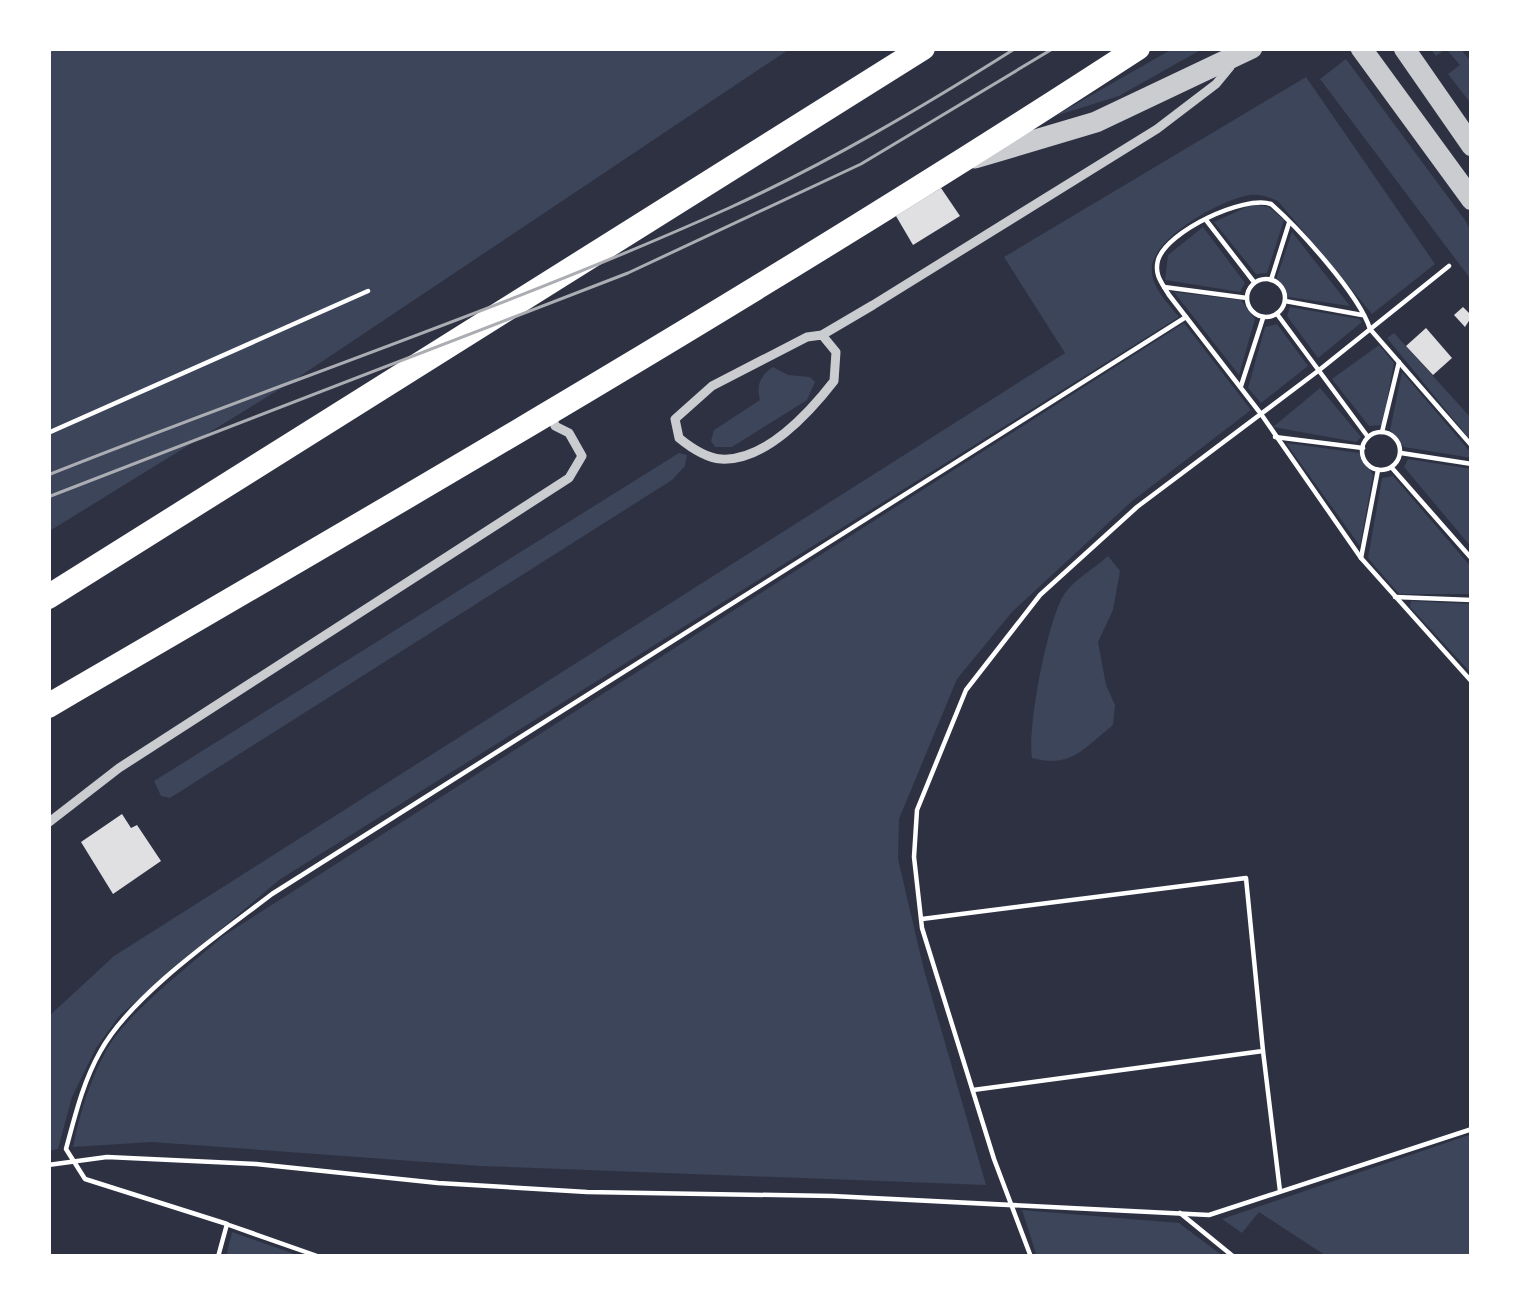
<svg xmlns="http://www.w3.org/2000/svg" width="1520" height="1305" viewBox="0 0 1520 1305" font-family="Arial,sans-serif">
<rect width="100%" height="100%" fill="#2d3142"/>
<g fill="#3c4559">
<polygon points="48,48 791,48 296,379 48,532"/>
<polygon points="1174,48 1204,48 1119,96 1055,116"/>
<polygon points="1430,48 1460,48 1472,63 1472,105 1448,74 1460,65 1446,49 1436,56"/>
<polygon points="1346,59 1465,220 1472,234 1472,281 1320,79"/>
<path d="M 1306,77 L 1435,264 L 1372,314 L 1278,201 C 1268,197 1260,194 1250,195 C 1222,199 1154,237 1152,267 C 1150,286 1168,303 1179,317 L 279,880 L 120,1015 L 96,1048 L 72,1097 L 58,1149 L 48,1151 L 48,1017 L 114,956 L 1065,353 L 1004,257 Z"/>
<polygon points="1253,204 1269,207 1284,220 1267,273 1256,274 1214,222"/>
<polygon points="1203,227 1245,283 1240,292 1165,280 1168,255"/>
<polygon points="1292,232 1350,306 1288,297 1276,280"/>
<polygon points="1174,292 1241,300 1255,319 1239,375"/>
<polygon points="1290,307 1359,319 1362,322 1318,358 1287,316"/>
<path d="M 1184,323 L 1251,410 L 1131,502 L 1012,612 L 957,679 L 899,819 L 898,859 L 924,970 L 986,1185 L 481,1166 L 152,1142 L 73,1147 C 80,1112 90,1080 107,1049 C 129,1011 190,966 223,936 Z"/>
<polygon points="1277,324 1308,366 1261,403 1248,388 1265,327"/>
<polygon points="1394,333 1472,419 1472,442 1387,338"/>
<polygon points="1379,345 1394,363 1382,425 1369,426 1332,379"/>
<path d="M 773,367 L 788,375 L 810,377 L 815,382 L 807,400 L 732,447 L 715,447 L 711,441 L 714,430 L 760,400 C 756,385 760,376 773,367 Z"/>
<polygon points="1402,372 1472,454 1472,458 1404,447 1390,430"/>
<polygon points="1320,388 1361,437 1356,442 1273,427"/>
<polygon points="1286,443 1360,453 1373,475 1360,546"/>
<polygon points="679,453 687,455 685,466 672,480 170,798 161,796 154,781"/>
<polygon points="1408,459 1472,469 1472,548 1404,467"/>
<polygon points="1393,476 1472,568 1472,594 1399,594 1368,558 1382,478"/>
<path d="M 1108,556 L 1120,571 L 1113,610 L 1098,642 L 1106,685 L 1115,705 L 1113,725 C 1084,748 1071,769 1032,758 C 1027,728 1048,617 1065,593 C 1075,579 1095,568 1108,556 Z"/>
<polygon points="1411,601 1472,604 1472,674 1410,607"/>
<polygon points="1472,1134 1472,1257 1328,1257 1259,1212 1242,1233 1222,1219"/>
<polygon points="1022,1210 1179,1223 1224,1257 1037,1257"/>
<polygon points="232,1232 303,1257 226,1257"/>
</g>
<g fill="#e0e0e3">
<polygon points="941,188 960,216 913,245 896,216"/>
<polygon points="1463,307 1472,316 1465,327 1454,315"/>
<polygon points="1426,328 1452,358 1433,375 1406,346"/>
<polygon points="122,814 131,828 137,825 161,861 113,894 81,842"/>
</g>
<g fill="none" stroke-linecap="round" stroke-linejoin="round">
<g stroke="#fff" stroke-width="4.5">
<polyline points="48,52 51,48"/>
<polyline points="1206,220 1254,282"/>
<circle cx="1266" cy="298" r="19"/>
<polyline points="1271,280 1289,223"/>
<polyline points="1164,287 1247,298"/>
<polyline points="1285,301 1362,315"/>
<polyline points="1277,314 1368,437"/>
<polyline points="1241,386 1263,318"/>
<polyline points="1382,432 1399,362"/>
<circle cx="1381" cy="451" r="19"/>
<polyline points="48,433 368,291"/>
<polyline points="1275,437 1363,448"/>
<path d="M 1472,446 L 1370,329 C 1359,294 1299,229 1271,204 C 1244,195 1167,231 1158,260 C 1154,275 1162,283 1169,295 L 1261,414 L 1361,558 L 1472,682"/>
<polyline points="1401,453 1472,464"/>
<polyline points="1392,468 1472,559"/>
<polyline points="1361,558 1378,470"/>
<polyline points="1395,597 1472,600"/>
<polyline points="922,919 1246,878 1263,1051 973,1090"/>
<polyline points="1263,1051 1280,1191"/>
<polyline points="48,1165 107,1157 256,1164 438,1183 587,1192 832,1196 1209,1215 1472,1129"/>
<polyline points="1180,1213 1234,1257"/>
<polyline points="229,1225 320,1257"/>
<path d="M 218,1257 L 227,1224 L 85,1179 L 66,1149 C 75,1116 83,1082 100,1052 C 131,995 220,934 272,894 L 1186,317"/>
<polyline points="1031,1257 994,1159 922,928 914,857 917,810 966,690 1040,595 1137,507 1318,371 1449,266"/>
</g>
<g stroke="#caccd0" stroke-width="9">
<path d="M 822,335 L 836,352 L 834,381 C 810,412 765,462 721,459 C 706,458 690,447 679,438 L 675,419 L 712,386 L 807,337 L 822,335 L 873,305 L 1157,129 L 1216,84 L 1230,67"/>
<polyline points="48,823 119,768 569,478 582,456 569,433 555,426 552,413"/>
</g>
<g stroke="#caccd0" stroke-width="21">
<polyline points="1361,48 1472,200"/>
<polyline points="1404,48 1472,146"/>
<polyline points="975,158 1096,122 1252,48"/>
</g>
<g stroke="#fff" stroke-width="24">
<polyline points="48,597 923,48"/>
<path d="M 48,706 C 415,493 782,280 1138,48"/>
</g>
<g stroke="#abadb3" stroke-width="3">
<path d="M 48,475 C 274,385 507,308 729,208 C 828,163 924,106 1016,48"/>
<polyline points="48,497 628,273 861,164 1054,48"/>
</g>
</g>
<rect width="1520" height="1305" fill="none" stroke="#ffffff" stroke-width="102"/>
</svg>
